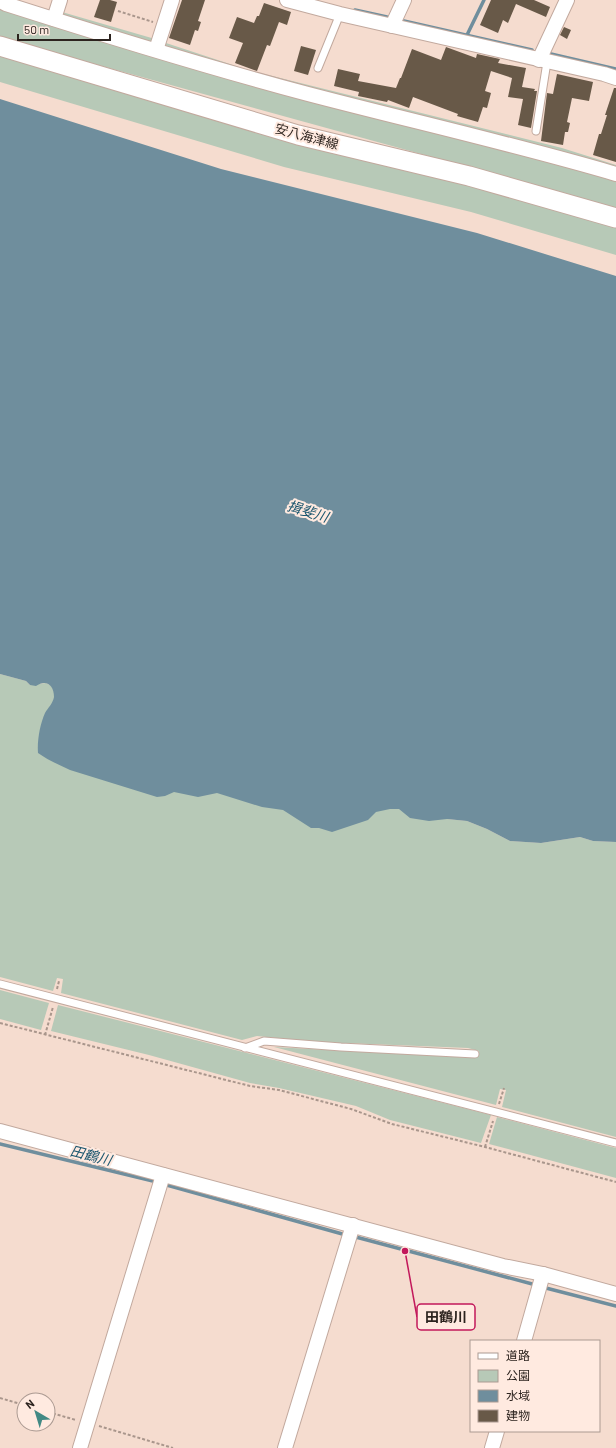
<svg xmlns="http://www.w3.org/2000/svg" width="616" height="1448" viewBox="0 0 616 1448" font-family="Barlow,'Noto Sans JP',sans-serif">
<rect width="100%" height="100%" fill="#f5dccf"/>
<g fill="#b7c9b7">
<polygon points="0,5 616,179 616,211 515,180 0,38"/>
<polygon points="62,12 155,39 154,45 62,17"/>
<polygon points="163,42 248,70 562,148 616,165 616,171 246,74 161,47"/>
<polygon points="0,53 468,183 616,227 616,255 471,212 284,167 0,82"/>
<polygon points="0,674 26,681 30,685 46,683 115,719 416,809 447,819 467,821 487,829 510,841 541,843 580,837 593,841 616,842 616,1137 502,1107 506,1090 500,1089 496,1105 274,1047 476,1058 479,1051 468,1048 345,1043 336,1044 257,1036 242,1040 61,993 63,979 57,978 53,991 0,977"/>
<polygon points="0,990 49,1003 41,1030 0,1019"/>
<polygon points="58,1005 491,1115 481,1143 390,1120 356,1106 279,1088 250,1083 149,1055 51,1031"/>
<polygon points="497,1117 616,1148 616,1178 489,1144"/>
</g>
<path fill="#6f8e9d" d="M 0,99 L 221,169 L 477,233 L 616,276 L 616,842 L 593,841 L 580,837 L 541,843 L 510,841 L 487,829 L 467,821 L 447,819 L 429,821 L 410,818 L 399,809 L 390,809 L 376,812 L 368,820 L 332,832 L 319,828 L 311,828 L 283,810 L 262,807 L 217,793 L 198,797 L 174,792 L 165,796 L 157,797 L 70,770 C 59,765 48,760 38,753 C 37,741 40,724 45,713 C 48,708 53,703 54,697 C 54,685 46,679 36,686 L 30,685 L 26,681 L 0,674 Z"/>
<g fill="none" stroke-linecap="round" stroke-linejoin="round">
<g stroke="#6f8e9d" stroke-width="3.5">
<polyline points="355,10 387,17"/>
<polyline points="404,21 532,50"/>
<polyline points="467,35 484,0"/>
<polyline points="551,54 616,69"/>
<polyline points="0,1144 157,1182"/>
<polyline points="163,1184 346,1235"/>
<polyline points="352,1236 536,1285"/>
<polyline points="542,1287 616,1306"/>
</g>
</g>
<g fill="#685948">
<polygon points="100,0 110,0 117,2 111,22 94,17"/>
<polygon points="182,0 205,0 198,21 201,22 198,31 195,30 190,45 169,38"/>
<polygon points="491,0 534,0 550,7 546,17 516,4 508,23 503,20 498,33 480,25"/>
<polygon points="264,3 291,12 287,25 279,22 270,46 267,45 257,71 235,63 243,43 229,38 237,17 254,23 257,16 259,16"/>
<polygon points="564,27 571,30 567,39 560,35"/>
<polygon points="301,46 316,50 308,75 294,71"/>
<polygon points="446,47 476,58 477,54 500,59 498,63 526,68 522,87 535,89 534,91 537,91 531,128 518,125 523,99 508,97 512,78 491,71 485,91 491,93 487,108 483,107 478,122 457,116 458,114 413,97 409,108 388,100 387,102 358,96 359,92 334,86 338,69 360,74 358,81 396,88 400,78 401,78 412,49 441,60"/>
<polygon points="557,74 593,82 589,101 572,98 567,122 570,123 568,132 565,132 563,145 541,141 547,93 553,94"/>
<polygon points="614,88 616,88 616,162 593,155 599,134 601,134 607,115 605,115"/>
</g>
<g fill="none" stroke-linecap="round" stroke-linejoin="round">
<defs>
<g id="lane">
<polyline points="318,68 340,14"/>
<polyline points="536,131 547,62"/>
<polyline points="0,984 616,1143"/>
<polyline points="245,1048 264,1041 341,1047 475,1054"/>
</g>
<g id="street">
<polyline points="287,0 340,14 604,74 616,78"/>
<path d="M 0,1 L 6,4 C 106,36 207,67 308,94 C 411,121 514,144 616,174"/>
<polyline points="54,19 60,0"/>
<polyline points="392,26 404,0"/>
<polyline points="156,50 172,0"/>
<polyline points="539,60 567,0"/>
<polyline points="0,1131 503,1266 543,1274 616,1294"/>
<polyline points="524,1341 543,1274"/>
<polyline points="80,1448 163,1175"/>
<polyline points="285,1448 353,1225"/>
<polyline points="492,1448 497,1431"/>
</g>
<polyline id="secondary" points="0,46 298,135 469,176 616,218"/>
</defs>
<use href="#lane" stroke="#c2a99e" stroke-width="9"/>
<use href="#street" stroke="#c2a99e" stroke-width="16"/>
<use href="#secondary" stroke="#c2a99e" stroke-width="21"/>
<g stroke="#a9968c" stroke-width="2" stroke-dasharray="3 2" stroke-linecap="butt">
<polyline points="118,11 153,22"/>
<polyline points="57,989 59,981"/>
<polyline points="0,1023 250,1086 279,1090 351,1109 392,1124 485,1147 616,1182"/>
<polyline points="45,1035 53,1007"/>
<polyline points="499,1104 504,1088"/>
<polyline points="485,1147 493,1121"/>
<polyline points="0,1398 24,1405"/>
<polyline points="48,1412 76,1420"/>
<polyline points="99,1426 173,1448"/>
</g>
<use href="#lane" stroke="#fff" stroke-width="7"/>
<use href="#street" stroke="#fff" stroke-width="14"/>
<use href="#secondary" stroke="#fff" stroke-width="19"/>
</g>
<g text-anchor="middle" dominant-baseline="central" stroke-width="4" stroke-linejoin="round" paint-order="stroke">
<g font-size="13" fill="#2c231e" stroke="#ffeae0">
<text transform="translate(307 136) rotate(15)">安八海津線</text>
</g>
<g font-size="14" font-style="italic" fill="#1d576f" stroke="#ffeae0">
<text transform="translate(308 511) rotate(17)">揖斐川</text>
<text transform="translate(91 1155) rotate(14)">田鶴川</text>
</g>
</g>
<path fill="none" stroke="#c2185b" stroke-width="1.5" d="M405 1251L417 1317"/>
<circle fill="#c2185b" stroke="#ffeae0" stroke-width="1.5" cx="405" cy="1251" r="4"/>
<rect fill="#ffeae0" stroke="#c2185b" stroke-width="1.5" x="417" y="1304" width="58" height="26" rx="4"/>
<g font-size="14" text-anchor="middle" font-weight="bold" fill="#2c231e">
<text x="446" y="1322">田鶴川</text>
</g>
<rect x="470" y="1340" width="130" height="92" fill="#ffeae0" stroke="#ab9a92"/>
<rect x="478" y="1353" width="20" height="6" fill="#ffffff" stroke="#ab9a92"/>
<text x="506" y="1360" font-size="12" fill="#2c231e">道路</text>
<rect x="478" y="1370" width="20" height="12" fill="#b7c9b7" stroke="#ab9a92"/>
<text x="506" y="1380" font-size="12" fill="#2c231e">公園</text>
<rect x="478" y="1390" width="20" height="12" fill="#6f8e9d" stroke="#ab9a92"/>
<text x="506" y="1400" font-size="12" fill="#2c231e">水域</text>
<rect x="478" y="1410" width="20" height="12" fill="#685948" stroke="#ab9a92"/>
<text x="506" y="1420" font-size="12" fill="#2c231e">建物</text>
<g transform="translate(36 1412) rotate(322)"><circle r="19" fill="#ffeae0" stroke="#ab9a92"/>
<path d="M0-3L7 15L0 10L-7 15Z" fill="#428984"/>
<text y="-6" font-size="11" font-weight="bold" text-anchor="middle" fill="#2c231e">N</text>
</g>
<path d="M18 34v6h92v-6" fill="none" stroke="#2c231e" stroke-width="2"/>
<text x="24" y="34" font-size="12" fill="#2c231e" stroke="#ffeae0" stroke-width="3" paint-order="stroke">50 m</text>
</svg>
